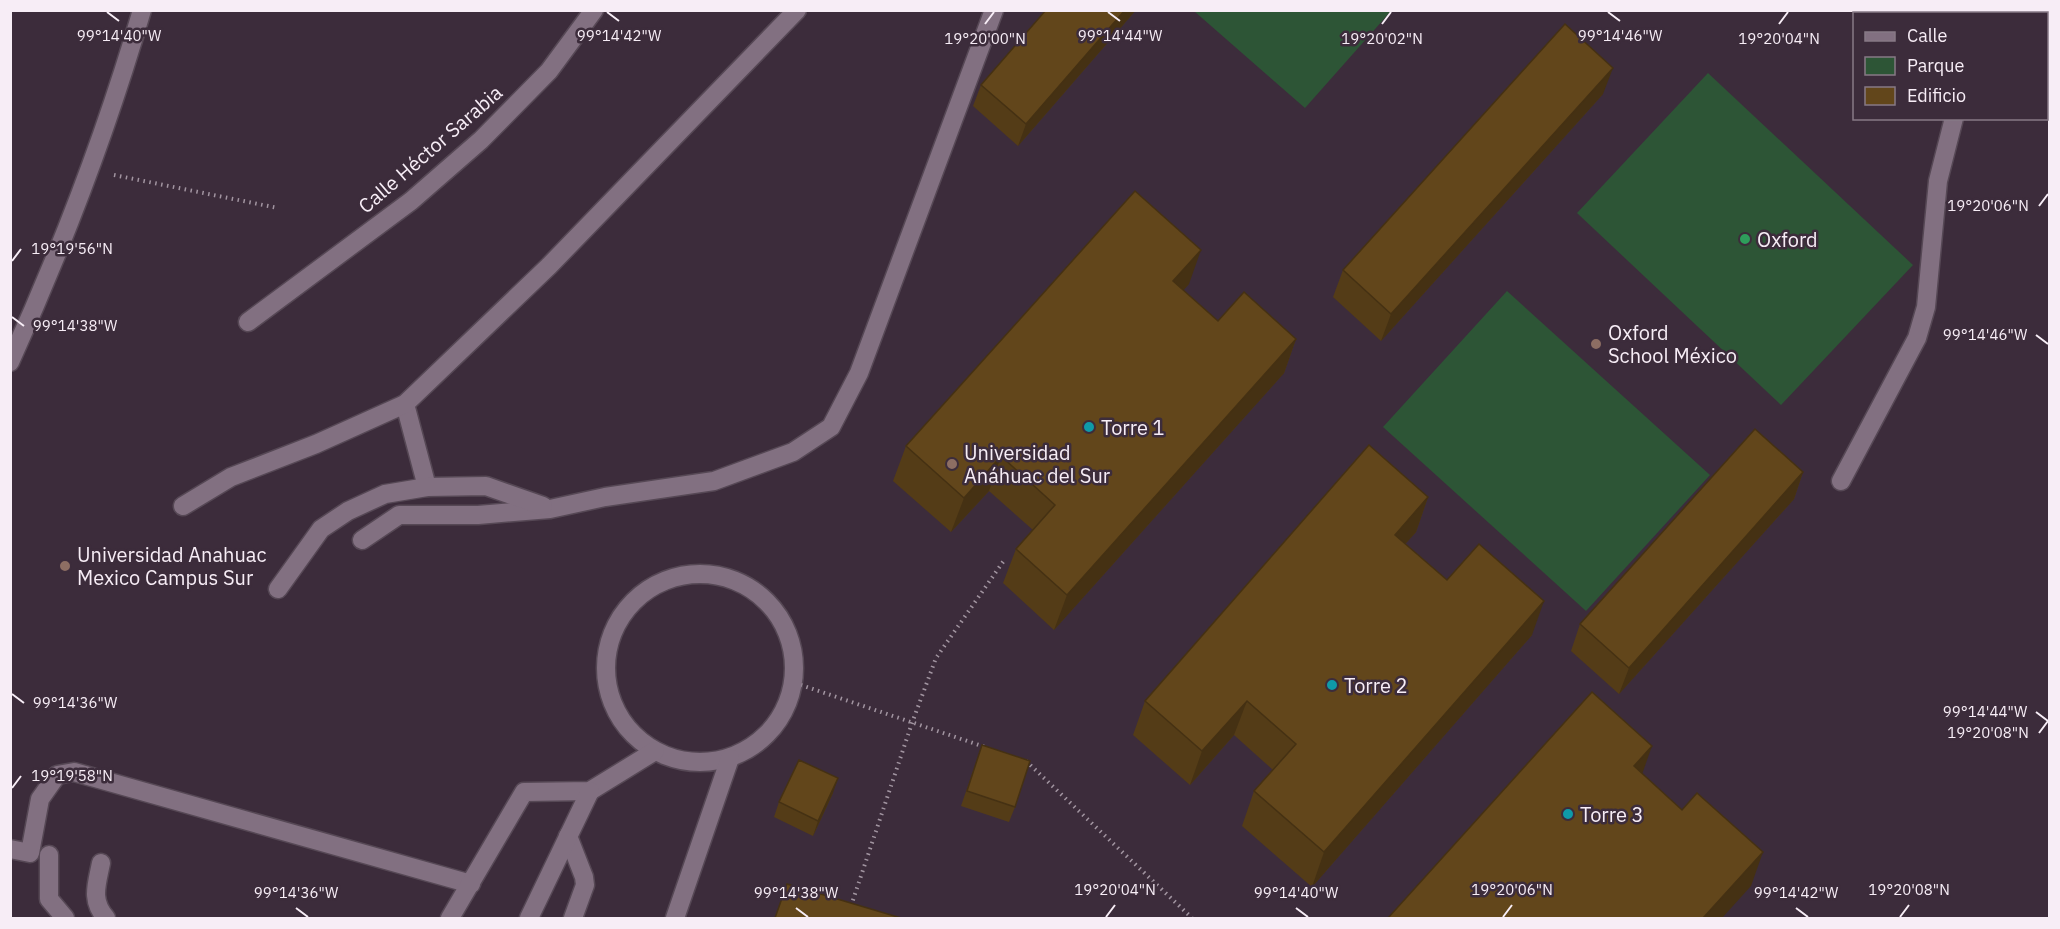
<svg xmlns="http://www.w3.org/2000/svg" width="2060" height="929" viewBox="0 0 2060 929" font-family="'IBM Plex Sans',sans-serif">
<rect width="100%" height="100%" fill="#3c2c3b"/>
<g fill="#2d5536">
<polygon points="1933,10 2049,11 2049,25 2047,31 2046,14 1932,13"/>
<polygon points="1194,11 1391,11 1305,108"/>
<polygon points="1708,73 1913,265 1781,405 1577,213"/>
<polygon points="1507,291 1710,475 1586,611 1383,427"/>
</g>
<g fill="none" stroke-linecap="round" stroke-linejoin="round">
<defs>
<g id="minor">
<polyline points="1912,14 1913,10"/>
<polyline points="248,322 411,201 481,140 549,71 594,10"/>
<path d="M 10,362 C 62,248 107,130 142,10"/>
<polyline points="405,404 427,487"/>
<polyline points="1841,481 1917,338 1926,307 1938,181 1954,118"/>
<polyline points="183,506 231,477 316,444 405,404 549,266 797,10"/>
<polyline points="362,540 399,515 478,515 550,509 605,497 714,481 793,452 831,427 859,373 994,10"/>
<circle cx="700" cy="668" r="94"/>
<polyline points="278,589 321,529 348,511 385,494 427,487 486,486 543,506"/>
<polyline points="568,836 584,877 585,885 573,918"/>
<polyline points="10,849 30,853 40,799 57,775 74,772 471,884"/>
<polyline points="49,855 49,899 65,918"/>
<path d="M 101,863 C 97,884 90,900 106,918"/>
<polyline points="450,918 524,792 590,791 655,751"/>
<polyline points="529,918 590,791"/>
<polyline points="675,918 730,758"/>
</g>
</defs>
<use href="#minor" stroke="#564855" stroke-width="21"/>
<g stroke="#a295a1" stroke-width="4" stroke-dasharray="1.5 4.5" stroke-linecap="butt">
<polyline points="114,175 278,208"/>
<polyline points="795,683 985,747"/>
<polyline points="1026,761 1192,918"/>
<polyline points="851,906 912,723 936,658 1005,559"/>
</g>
<use href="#minor" stroke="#827081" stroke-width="18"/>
</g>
<g fill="#543c17">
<polygon points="1046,10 1136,10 1018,146 973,106 981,85"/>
<polygon points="1603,94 1381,341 1333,297 1343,270"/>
<polygon points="1189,284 1183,290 1218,321 1296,339 1284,373 1054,630 1003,583 1016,549 1033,530 989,491 951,532 893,481 906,446"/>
<polygon points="1803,472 1794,499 1619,694 1571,651 1580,624"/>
<polygon points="1428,497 1416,532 1405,544 1447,580 1532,635 1312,887 1242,826 1254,791 1273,770 1234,735 1190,785 1133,735 1145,701"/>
<polygon points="982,745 1015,807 1009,822 961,806"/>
<polygon points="833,793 813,836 774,817 779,802"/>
</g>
<g fill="#453113">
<polygon points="1125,10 1136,10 1018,146 1026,124"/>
<polygon points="1613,68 1603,94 1381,341 1391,314"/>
<polygon points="1201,250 1189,284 1161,316 1173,281"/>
<polygon points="1296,339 1284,373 1054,630 1067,595"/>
<polygon points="1001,456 989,491 951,532 964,498"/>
<polygon points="1803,472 1794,499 1619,694 1629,668"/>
<polygon points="1428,497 1416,532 1383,569 1395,535"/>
<polygon points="1544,601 1532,635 1312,887 1324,852"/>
<polygon points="1247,701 1234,735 1190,785 1202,751"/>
<polygon points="1652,746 1640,780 1634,766"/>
<polygon points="838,778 833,793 813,836 818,821"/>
<polygon points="1763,852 1751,886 1722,918 1703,918"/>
</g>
<g fill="#62461b" stroke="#453113" stroke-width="1.5">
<polygon points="1046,10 1125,10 1026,124 981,85"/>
<polygon points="1565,24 1613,68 1391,314 1343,270"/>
<polygon points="1135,191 1201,250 1173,281 1218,321 1244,292 1296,339 1067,595 1016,549 1055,505 1001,456 964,498 906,446"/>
<polygon points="1755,429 1803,472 1629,668 1580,624"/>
<polygon points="1369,445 1428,497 1395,535 1447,580 1479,544 1544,601 1324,852 1254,791 1296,744 1247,701 1202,751 1145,701"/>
<polygon points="1592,692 1652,746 1634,766 1682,810 1697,793 1763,852 1703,918 1388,918"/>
<polygon points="982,745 1030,761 1015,807 967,791"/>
<polygon points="799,760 838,778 818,821 779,802"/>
<polygon points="787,884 901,918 775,918"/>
</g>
<path fill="none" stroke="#f7edf6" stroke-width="2" d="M 107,12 L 119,21M 607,12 L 619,21M 1108,12 L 1120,21M 1608,12 L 1620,21M 985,24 L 994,12M 1382,24 L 1391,12M 1779,24 L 1788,12M 2039,206 L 2048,194M 12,261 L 21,249M 12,317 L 24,326M 2036,335 L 2048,344M 12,694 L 24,703M 2036,712 L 2048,721M 2039,733 L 2048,721M 12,788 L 21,776M 296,908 L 308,917M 796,908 L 808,917M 1296,908 L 1308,917M 1796,908 L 1808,917M 1106,917 L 1115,905M 1503,917 L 1512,905M 1900,917 L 1909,905"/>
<circle fill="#2e9e5b" stroke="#3c2c3b" stroke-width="2" cx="1745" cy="239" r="6"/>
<g fill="#8d6e63" stroke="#3c2c3b" stroke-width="2">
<circle cx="1596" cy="344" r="6"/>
<circle cx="952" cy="464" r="6"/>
<circle cx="65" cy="566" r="6"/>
</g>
<g fill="#0f9aa8" stroke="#3c2c3b" stroke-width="2">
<circle cx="1089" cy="427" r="6"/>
<circle cx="1332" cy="685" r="6"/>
<circle cx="1568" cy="814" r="6"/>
</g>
<g text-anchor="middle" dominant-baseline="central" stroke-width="5" stroke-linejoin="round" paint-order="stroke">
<g font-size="20" fill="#f7edf6" stroke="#3c2c3b">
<text transform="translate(430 149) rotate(-41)">Calle Héctor Sarabia</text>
</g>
<g font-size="20" fill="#f7edf6" stroke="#3c2c3b" text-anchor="start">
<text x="1757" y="239">Oxford</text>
<text x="1608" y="332">Oxford<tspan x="1608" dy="23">School México</tspan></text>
<text x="1101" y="427">Torre 1</text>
<text x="964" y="452">Universidad<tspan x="964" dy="23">Anáhuac del Sur</tspan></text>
<text x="77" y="554">Universidad Anahuac<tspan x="77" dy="23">Mexico Campus Sur</tspan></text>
<text x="1344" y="685">Torre 2</text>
<text x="1580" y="814">Torre 3</text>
</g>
</g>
<g font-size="15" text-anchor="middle" fill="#f7edf6" stroke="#3c2c3b" stroke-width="5" stroke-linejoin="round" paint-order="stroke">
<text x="619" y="41">99°14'42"W</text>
<text x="1120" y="41">99°14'44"W</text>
<text x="1620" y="41">99°14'46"W</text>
<text x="119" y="41">99°14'40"W</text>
<text x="985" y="44">19°20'00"N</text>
<text x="1382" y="44">19°20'02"N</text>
<text x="1779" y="44">19°20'04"N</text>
<text x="1988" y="211">19°20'06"N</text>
<text x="72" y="254">19°19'56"N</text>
<text x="75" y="331">99°14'38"W</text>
<text x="1985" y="340">99°14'46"W</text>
<text x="75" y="708">99°14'36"W</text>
<text x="1985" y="717">99°14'44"W</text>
<text x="1988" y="738">19°20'08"N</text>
<text x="72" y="781">19°19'58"N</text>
<text x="1115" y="895">19°20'04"N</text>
<text x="1512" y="895">19°20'06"N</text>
<text x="1909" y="895">19°20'08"N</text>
<text x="296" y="898">99°14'36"W</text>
<text x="796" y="898">99°14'38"W</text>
<text x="1296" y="898">99°14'40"W</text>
<text x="1796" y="898">99°14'42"W</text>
</g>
<rect width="2060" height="929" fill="none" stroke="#f7edf6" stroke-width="24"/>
<rect x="1853" y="12" width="195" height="108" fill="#3c2c3b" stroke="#877986" stroke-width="1.5"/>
<rect x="1865" y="32" width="30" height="9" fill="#827081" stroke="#877986" stroke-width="1.5"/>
<text x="1907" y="42" font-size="18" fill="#f7edf6">Calle</text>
<rect x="1865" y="57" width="30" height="18" fill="#2d5536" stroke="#877986" stroke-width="1.5"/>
<text x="1907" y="72" font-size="18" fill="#f7edf6">Parque</text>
<rect x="1865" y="87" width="30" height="18" fill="#62461b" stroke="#877986" stroke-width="1.5"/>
<text x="1907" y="102" font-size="18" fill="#f7edf6">Edificio</text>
</svg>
